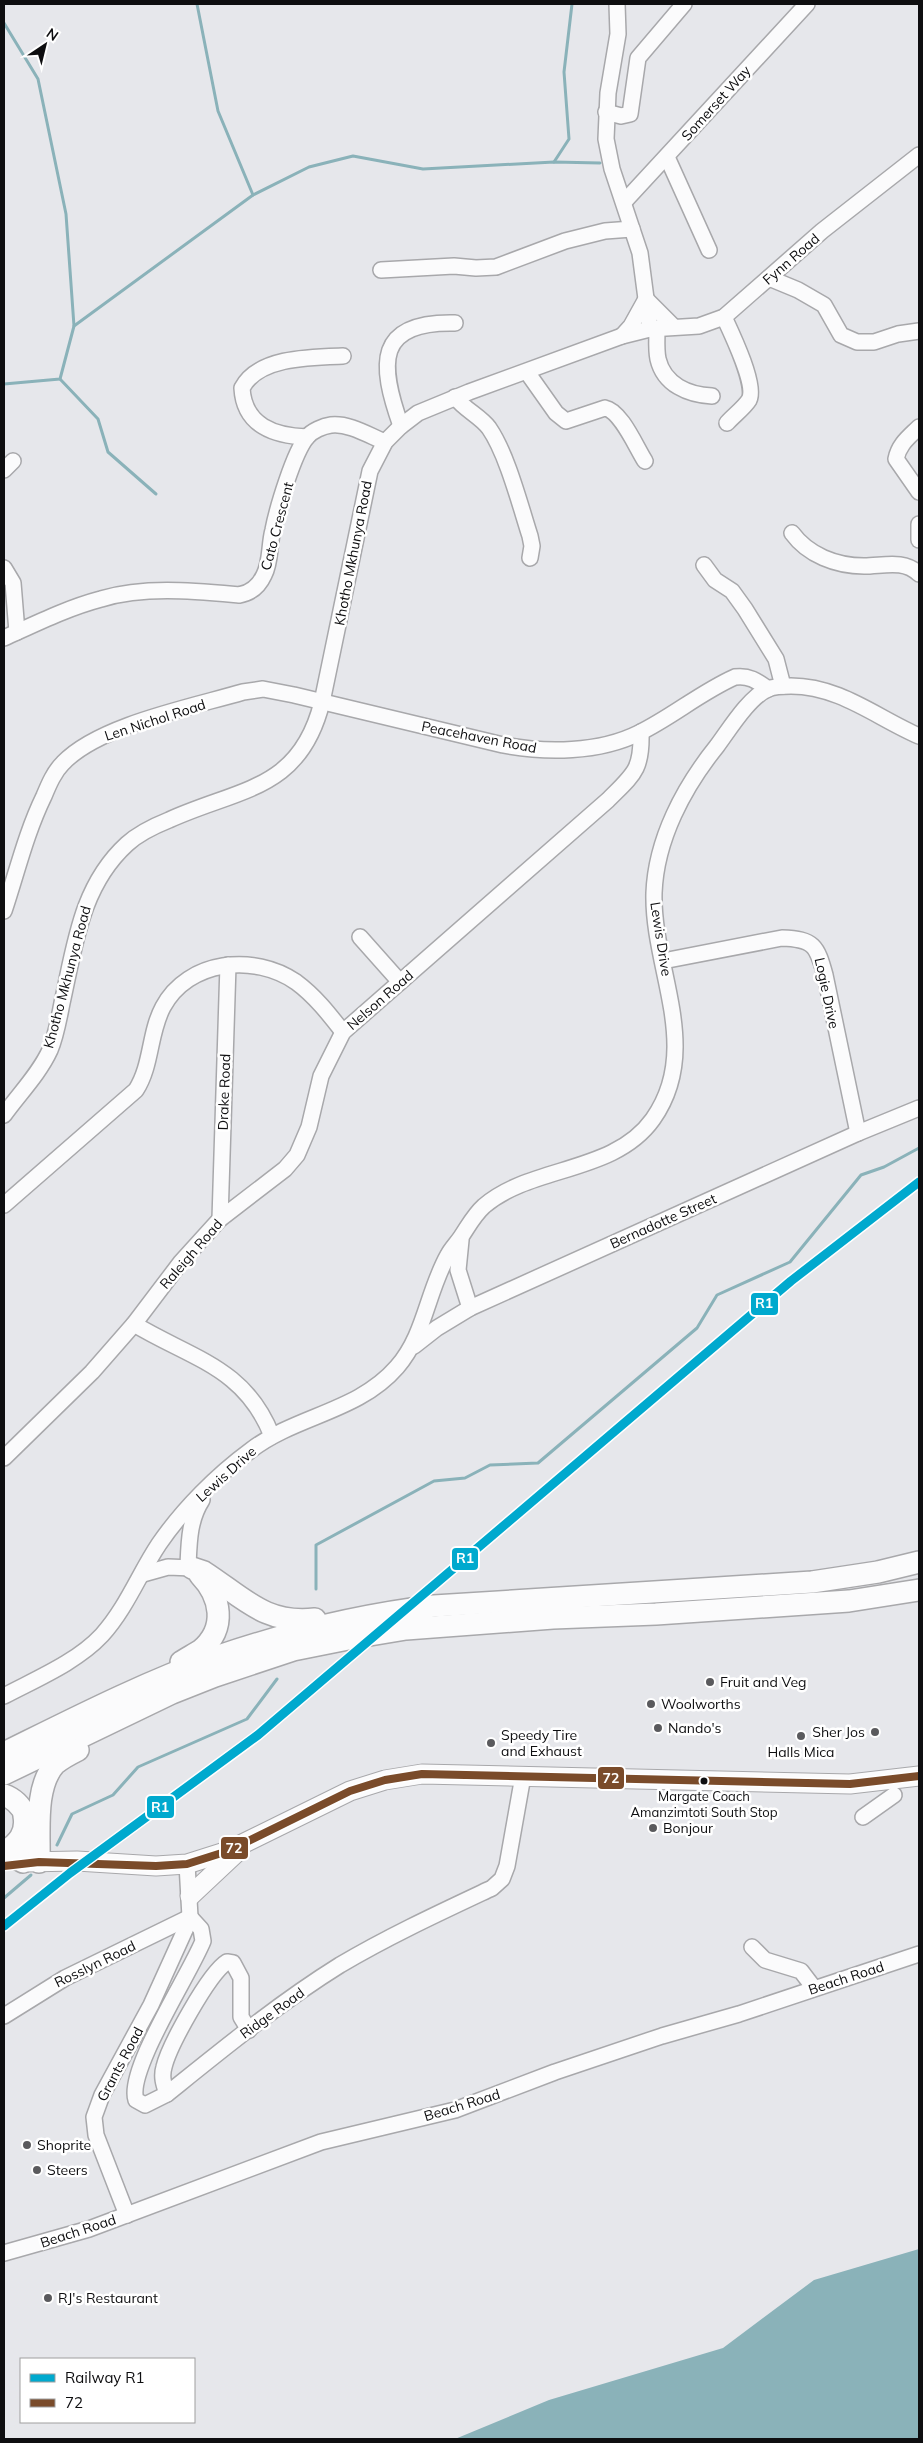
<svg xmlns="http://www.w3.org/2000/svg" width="923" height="2443" viewBox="0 0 923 2443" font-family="Mulish,sans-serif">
<rect width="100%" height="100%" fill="#e6e7eb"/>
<polygon fill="#8ab2b9" points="919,2249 919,2439 455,2439 549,2400 723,2348 814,2280"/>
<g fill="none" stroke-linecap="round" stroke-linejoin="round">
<g stroke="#8ab2b9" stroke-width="3">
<polyline points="197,4 218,111 253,195"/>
<polyline points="4,23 38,79 66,214 74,326"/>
<polyline points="554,162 569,139 564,72 572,4"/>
<polyline points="60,379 98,419 108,452 156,494"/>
<polyline points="4,384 60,379 74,326 253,195 309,167 353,156 423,169 554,162 600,163"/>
<polyline points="316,1589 316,1545 434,1481 465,1478 490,1465 538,1463 697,1328 717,1295 790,1262 861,1175 884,1167 919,1148"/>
<polyline points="57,1845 72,1814 113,1795 138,1767 247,1719 277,1679"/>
<polyline points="4,1898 31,1875"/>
</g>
<defs>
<g id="minor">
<polyline points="617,4 618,34 608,93 606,139 612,169 640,253 650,329"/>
<polyline points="606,112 621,116 630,114 638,58 684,4"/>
<polyline points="667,157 709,250"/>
<polyline points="625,201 807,4"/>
<polyline points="381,270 454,266 476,268 496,267 565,241 605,231 632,229"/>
<polyline points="769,278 798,290 824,305 841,335 857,342 874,342 898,334 919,331"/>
<path d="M 724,317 C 731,332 757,386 749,400 C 744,408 733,416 727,423"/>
<path d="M 657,328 C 657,338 656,350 658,359 C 664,385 689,395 712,396"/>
<polyline points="622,336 631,326 646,299 674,327"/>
<path d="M 527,372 L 556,413 L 566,421 L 605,408 C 621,411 636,447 645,461"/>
<path d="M 455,397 C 465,410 480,416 489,428 C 507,454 520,505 530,536 L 532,546 L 530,558"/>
<path d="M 401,426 C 379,364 375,321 455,323"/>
<path d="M 919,427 C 909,437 899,444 896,459 L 919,492"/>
<path d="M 307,437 C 275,436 244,426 242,388 C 258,357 311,357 343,356"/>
<polyline points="4,470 13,461"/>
<polyline points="919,524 919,540"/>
<path d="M 792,533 C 808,555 836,566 864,566 C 883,566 904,559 919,574"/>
<polyline points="704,565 715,580 732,591 745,609 776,659 783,686"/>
<polyline points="4,568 13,583 17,632"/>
<path d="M 4,638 C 35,624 67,608 101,599 C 145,586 194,591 239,595 C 251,593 259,586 264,575 C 271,562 269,544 273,530 C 277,509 294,452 307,437 C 312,431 323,426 331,425 C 349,423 368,435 385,442"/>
<path d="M 4,911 C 17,872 26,833 44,796 C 49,784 54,772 63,763 C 99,725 192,707 243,692 L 263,689 L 294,695 L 503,745 C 546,753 599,753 639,733 C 672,717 701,692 735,677 C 749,675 757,681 768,689"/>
<polyline points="360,937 400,982"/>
<path d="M 663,961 L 782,938 C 814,939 817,946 825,975 L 858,1133"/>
<path d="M 4,1115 C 19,1094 39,1074 50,1050 C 56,1036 59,1018 62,1003 C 75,945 81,886 127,844 C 139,833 154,826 169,820 C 239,788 300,791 322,702 L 370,471 L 385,442 L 401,426 L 418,413 L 469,392 L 622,336 L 650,329 L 699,326 L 724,317 L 822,231 L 919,155"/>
<path d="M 4,1205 L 136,1090 C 152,1065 149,1033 163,1007 C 188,960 254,953 296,982 C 315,996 329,1014 343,1032"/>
<polyline points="220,1219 228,965"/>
<polyline points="461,1240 458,1270 470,1308"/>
<path d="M 134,1324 C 192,1359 245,1367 272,1436"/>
<polyline points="414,1346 437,1328 470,1308 858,1133 919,1108"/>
<path d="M 4,1458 L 92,1372 L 134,1324 L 181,1262 L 220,1219 L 285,1169 L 297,1155 L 309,1127 L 321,1076 L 343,1032 L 608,800 C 634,774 642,770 641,732"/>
<path d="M 188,1566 C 189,1543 189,1520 202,1500"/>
<polyline points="143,1574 168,1567 192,1568"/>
<path d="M 4,1696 C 36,1679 77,1662 102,1635 C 127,1607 139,1574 159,1544 C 183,1509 217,1475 251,1450 C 297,1415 358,1412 397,1367 C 425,1335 427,1292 448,1255 C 451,1249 457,1243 461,1237 C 469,1225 474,1215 484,1206 C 532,1165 614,1174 653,1119 C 703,1048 652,969 654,893 C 656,839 684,787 717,746 C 729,730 749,697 768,689 C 775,686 785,686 791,686 C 840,686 877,718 919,736"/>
<polyline points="863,1817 894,1795"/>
<path d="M 190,1917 L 201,1929 L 203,1941 C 190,1974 126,2071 136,2100 L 145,2105 L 167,2094 C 223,2049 279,2003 340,1965 C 389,1936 441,1912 492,1888 L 502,1879 L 507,1866 L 523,1776"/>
<polyline points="752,1947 765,1960 801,1971 814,1988"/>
<polyline points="4,2016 65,1978 190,1917"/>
<path d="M 167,2094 C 164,2085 161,2077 164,2067 C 169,2046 209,1973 227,1962 L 233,1963 L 241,1978 L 241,2017 L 249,2030"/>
<polyline points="127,2215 96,2135 94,2117 102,2095 151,2005 185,1930 190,1917 187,1864"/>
<polyline points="4,2253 89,2229 321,2142 455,2110 555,2072 662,2036 739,2014 919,1954"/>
</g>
<g id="major">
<polyline points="25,1862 77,1861 156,1866 187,1864 228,1851 350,1791 385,1780 422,1774 850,1784 919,1776"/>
<polyline points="190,1896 238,1851"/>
</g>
<g id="highway">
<path d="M 192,1568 L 204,1572 C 243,1597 265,1625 315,1619"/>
<path d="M 181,1662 C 187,1658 195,1654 201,1650 C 227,1628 221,1597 200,1575"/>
<path d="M 4,1753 C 73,1719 143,1683 216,1657 C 286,1633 360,1615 434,1606 L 812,1582 L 878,1572 L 919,1562"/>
<polyline points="4,1774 172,1693 215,1676 293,1650 358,1637 406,1629 553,1618 656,1614 849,1601 919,1590"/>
<path d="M 4,1795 C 24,1802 32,1825 31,1844"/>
<path d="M 4,1852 C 18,1844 27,1833 24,1816"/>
<polyline points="4,1856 16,1858 23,1862"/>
<path d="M 39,1862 C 40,1832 34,1787 55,1764 C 62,1758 70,1754 78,1750"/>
</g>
</defs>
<use href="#minor" stroke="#a8a8ab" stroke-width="18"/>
<use href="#major" stroke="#a8a8ab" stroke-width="21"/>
<use href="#highway" stroke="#a8a8ab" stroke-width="24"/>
<use href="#minor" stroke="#fbfbfc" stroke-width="15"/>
<use href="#major" stroke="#fbfbfc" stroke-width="19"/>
<use href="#highway" stroke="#fbfbfc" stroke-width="21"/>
<defs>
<polyline id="bus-1" points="4,1866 39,1862 156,1866 187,1864 228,1851 350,1791 385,1780 422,1774 850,1784 919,1776"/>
</defs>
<use href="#bus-1" stroke="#fff" stroke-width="11"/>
<use href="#bus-1" stroke="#7a4b2a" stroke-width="8"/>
<defs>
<polyline id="rail-1" points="4,1926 70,1873 258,1735 791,1281 919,1182"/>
</defs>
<use href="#rail-1" stroke="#fff" stroke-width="12"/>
<use href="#rail-1" stroke="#00a9ce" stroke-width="9"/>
</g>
<g fill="#5a5a5d" stroke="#fff" stroke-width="2">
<circle cx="710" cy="1682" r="5"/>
<circle cx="651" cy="1704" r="5"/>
<circle cx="658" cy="1728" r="5"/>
<circle cx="875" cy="1732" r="5"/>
<circle cx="801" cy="1736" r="5"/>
<circle cx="491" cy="1743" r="5"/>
<circle cx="653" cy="1828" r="5"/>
<circle cx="27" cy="2145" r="5"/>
<circle cx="37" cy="2170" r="5"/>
<circle cx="48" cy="2298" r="5"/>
</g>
<circle fill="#0e0e10" stroke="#fff" stroke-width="2" cx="704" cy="1781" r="4.5"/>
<g text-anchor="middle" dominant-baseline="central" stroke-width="5" stroke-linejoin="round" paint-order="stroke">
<g font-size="13" fill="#0e0e10" stroke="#fff">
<text x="704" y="1796">Margate Coach<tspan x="704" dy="16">Amanzimtoti South Stop</tspan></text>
</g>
<g font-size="14" fill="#0e0e10" stroke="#fff">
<text transform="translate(716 103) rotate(-48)">Somerset Way</text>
<text transform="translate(791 259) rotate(-41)">Fynn Road</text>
<text transform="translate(277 526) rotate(-75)">Cato Crescent</text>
<text transform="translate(353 553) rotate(-79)">Khotho Mkhunya Road</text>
<text transform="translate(155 720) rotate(-18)">Len Nichol Road</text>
<text transform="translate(479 737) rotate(11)">Peacehaven Road</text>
<text transform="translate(661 939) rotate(81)">Lewis Drive</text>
<text transform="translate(67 977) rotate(-75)">Khotho Mkhunya Road</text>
<text transform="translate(827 993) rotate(78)">Logie Drive</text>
<text transform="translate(380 1000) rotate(-41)">Nelson Road</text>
<text transform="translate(224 1092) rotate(-88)">Drake Road</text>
<text transform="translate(663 1221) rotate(-24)">Bernadotte Street</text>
<text transform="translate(191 1254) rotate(-49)">Raleigh Road</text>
<text transform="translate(226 1474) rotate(-42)">Lewis Drive</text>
<text transform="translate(95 1964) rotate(-26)">Rosslyn Road</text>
<text transform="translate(846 1978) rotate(-18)">Beach Road</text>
<text transform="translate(272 2013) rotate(-36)">Ridge Road</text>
<text transform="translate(120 2064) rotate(-62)">Grants Road</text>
<text transform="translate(462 2105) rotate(-17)">Beach Road</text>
<text transform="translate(78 2231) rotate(-18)">Beach Road</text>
</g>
<g font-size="14" fill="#0e0e10" stroke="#fff" text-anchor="start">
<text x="720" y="1682">Fruit and Veg</text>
<text x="661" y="1704">Woolworths</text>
<text x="668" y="1728">Nando's</text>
<text x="865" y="1732" text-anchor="end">Sher Jos</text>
<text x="501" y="1735">Speedy Tire<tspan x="501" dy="16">and Exhaust</tspan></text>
<text x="801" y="1752" text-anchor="middle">Halls Mica</text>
<text x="663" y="1828">Bonjour</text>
<text x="37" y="2145">Shoprite</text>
<text x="47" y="2170">Steers</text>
<text x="58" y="2298">RJ's Restaurant</text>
</g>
</g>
<g stroke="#fff" stroke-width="2">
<rect x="750" y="1292" width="29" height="24" rx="5" fill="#00a9ce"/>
<rect x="451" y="1547" width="28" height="24" rx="5" fill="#00a9ce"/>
<rect x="597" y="1766" width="28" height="24" rx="5" fill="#7a4b2a"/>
<rect x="146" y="1795" width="29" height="24" rx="5" fill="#00a9ce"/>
<rect x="220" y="1836" width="29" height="24" rx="5" fill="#7a4b2a"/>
</g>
<g font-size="14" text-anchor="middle" font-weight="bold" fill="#fff">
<text x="764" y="1308">R1</text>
<text x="465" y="1563">R1</text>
<text x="611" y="1783">72</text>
<text x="160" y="1812">R1</text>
<text x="234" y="1853">72</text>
</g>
<rect width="923" height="2443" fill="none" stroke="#0e0e10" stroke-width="10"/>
<rect x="20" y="2358" width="175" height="65" fill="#ffffff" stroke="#9f9f9f"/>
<rect x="30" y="2374" width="25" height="8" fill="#00a9ce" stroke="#9f9f9f"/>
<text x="65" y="2383" font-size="15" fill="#0e0e10">Railway R1</text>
<rect x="30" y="2399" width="25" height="8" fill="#7a4b2a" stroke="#9f9f9f"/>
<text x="65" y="2408" font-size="15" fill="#0e0e10">72</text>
<g transform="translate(45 45) rotate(35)" stroke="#ffffff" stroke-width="4" paint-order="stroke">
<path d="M0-4L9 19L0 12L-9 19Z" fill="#0e0e10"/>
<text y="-8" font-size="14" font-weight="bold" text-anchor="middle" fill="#0e0e10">N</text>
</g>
</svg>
